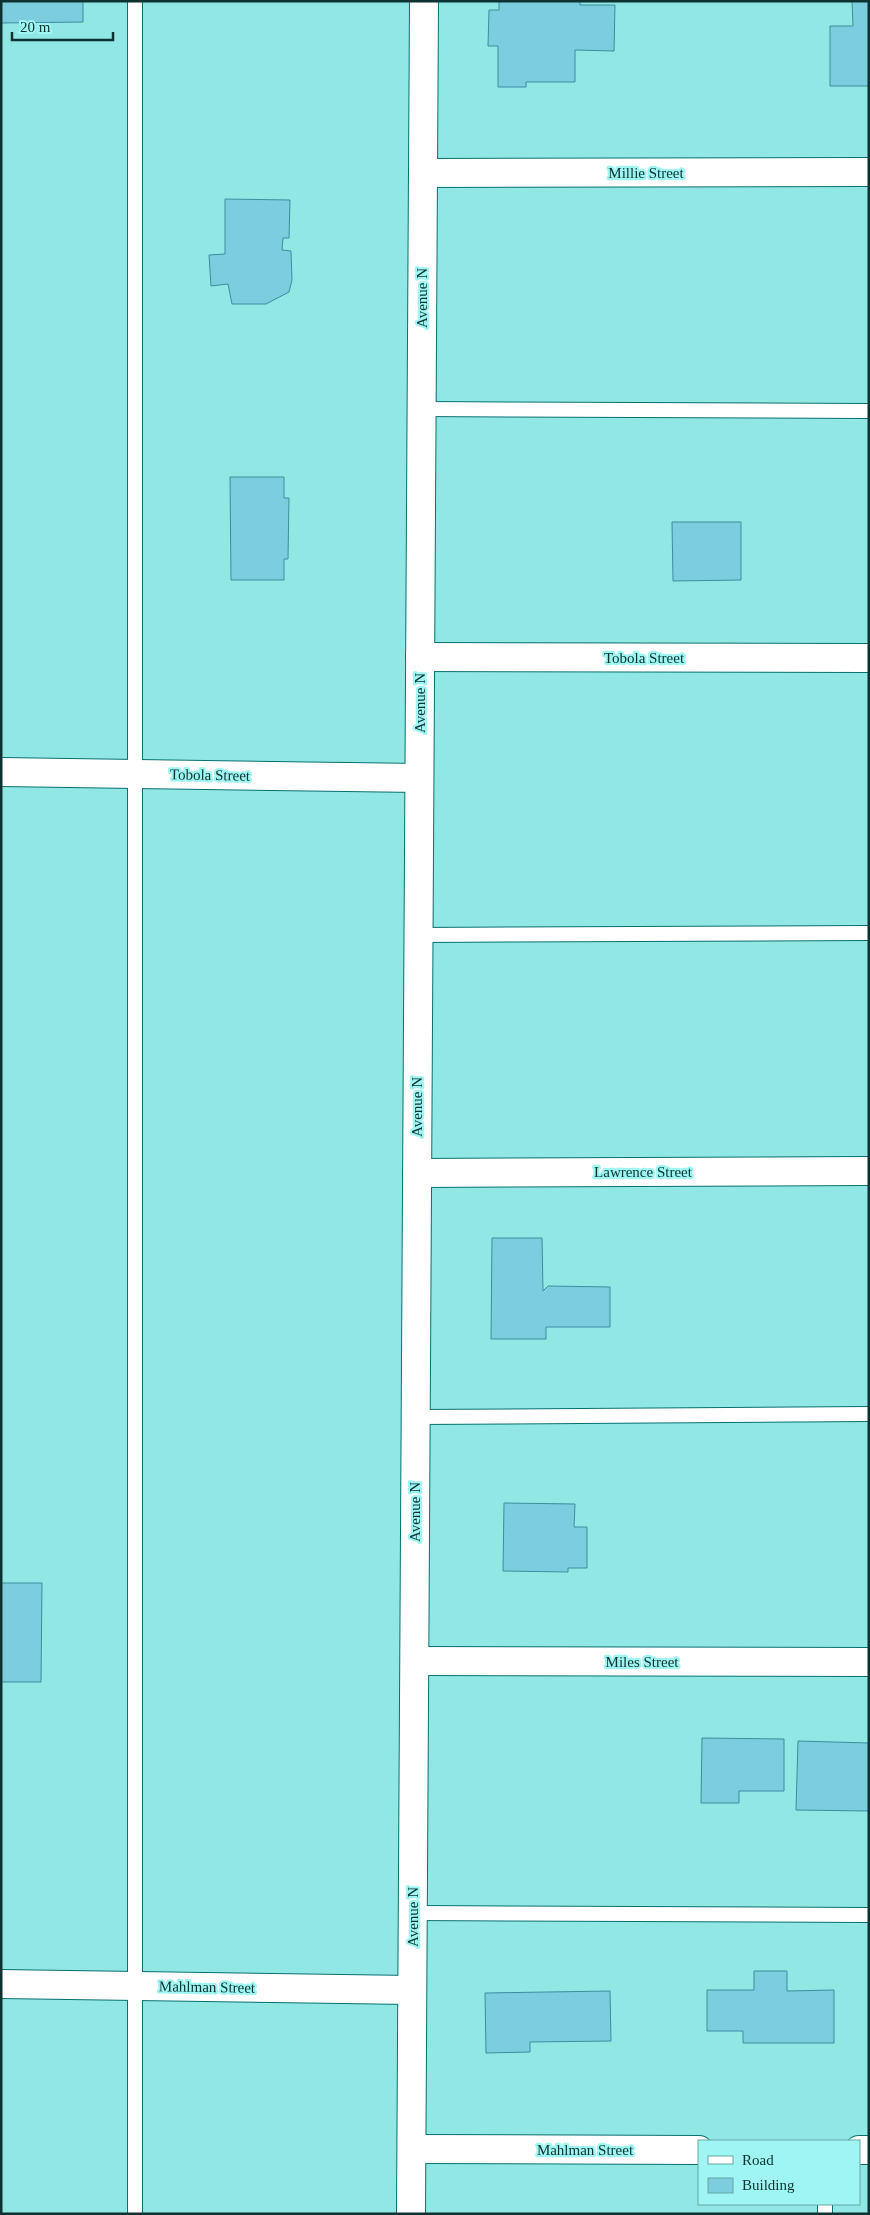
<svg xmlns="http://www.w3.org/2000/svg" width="870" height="2215" viewBox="0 0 870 2215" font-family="Georgia,serif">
<rect width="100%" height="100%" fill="#91e7e4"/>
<g fill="#7ccedf" stroke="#3a8e9e">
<polygon points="1,1 83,1 83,22 1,23"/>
<polygon points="499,1 580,1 580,5 615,5 614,51 575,50 575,82 526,82 526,87 498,87 498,46 488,46 489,10 499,10"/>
<polygon points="852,1 869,1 869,86 830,86 830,26 853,26"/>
<polygon points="225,199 290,200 289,238 283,238 282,250 291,251 292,280 289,292 266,304 232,304 228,284 211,286 209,255 225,254"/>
<polygon points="230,477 284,477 284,498 289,498 288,559 284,559 284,580 231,580"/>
<polygon points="672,522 741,522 741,580 673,581"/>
<polygon points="492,1238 542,1238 543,1291 548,1286 610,1287 610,1327 546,1327 546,1339 491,1339"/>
<polygon points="504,1503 575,1504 574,1527 587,1527 587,1568 568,1568 568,1572 503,1571"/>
<polygon points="1,1583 42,1583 41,1682 1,1682"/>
<polygon points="702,1738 784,1739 784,1791 739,1791 739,1803 701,1803"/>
<polygon points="798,1741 869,1743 869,1811 796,1810"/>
<polygon points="754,1971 787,1971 787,1991 834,1990 834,2043 743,2043 743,2031 707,2031 707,1990 754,1990"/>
<polygon points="610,1991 611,2041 530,2042 530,2052 486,2053 485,1993"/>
</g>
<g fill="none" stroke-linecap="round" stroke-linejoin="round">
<defs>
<g id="lane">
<polyline points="421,409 869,411"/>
<polyline points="418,935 869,933"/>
<polyline points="416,1417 869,1414"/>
<polyline points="413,1913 869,1915"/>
<polyline points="135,2214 135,1"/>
<polyline points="825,2214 825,2204"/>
</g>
<g id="street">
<polyline points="423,173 869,172"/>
<polyline points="420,657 869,658"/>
<polyline points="1,772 419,778"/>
<polyline points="417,1173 869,1171"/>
<polyline points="415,1661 869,1662"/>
<polyline points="1,1984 412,1990"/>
<polyline points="412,2149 699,2150"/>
<polyline points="859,2150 869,2150"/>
</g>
<polyline id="secondary" points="411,2214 424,1"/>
</defs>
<use href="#lane" stroke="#08716f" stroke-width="16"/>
<use href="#street" stroke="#08716f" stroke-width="30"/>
<use href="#secondary" stroke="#08716f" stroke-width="30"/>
<use href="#lane" stroke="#fff" stroke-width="14"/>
<use href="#street" stroke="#fff" stroke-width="28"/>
<use href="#secondary" stroke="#fff" stroke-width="28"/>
</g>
<g text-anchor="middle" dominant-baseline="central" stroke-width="4.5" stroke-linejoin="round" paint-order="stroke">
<g font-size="15" fill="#0c3231" stroke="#9ef5f1">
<text x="646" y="173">Millie Street</text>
<text transform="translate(422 298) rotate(-90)">Avenue N</text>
<text x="644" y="658">Tobola Street</text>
<text transform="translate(420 703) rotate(-90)">Avenue N</text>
<text transform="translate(210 775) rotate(1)">Tobola Street</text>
<text transform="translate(417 1107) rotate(-90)">Avenue N</text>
<text x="643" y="1172">Lawrence Street</text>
<text transform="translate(415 1512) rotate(-90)">Avenue N</text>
<text x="642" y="1662">Miles Street</text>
<text transform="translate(413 1917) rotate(-90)">Avenue N</text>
<text transform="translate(207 1987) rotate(1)">Mahlman Street</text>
<text x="585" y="2150">Mahlman Street</text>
</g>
</g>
<rect width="870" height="2215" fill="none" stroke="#0c3231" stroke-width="5"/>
<rect x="698" y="2140" width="162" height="65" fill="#9ef5f1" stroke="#64a7a4"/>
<rect x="708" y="2156" width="25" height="8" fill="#ffffff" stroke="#64a7a4"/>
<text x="742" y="2165" font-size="15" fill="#0c3231">Road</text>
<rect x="708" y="2178" width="25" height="15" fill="#7ccedf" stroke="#64a7a4"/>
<text x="742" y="2190" font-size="15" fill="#0c3231">Building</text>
<path d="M12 32v8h101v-8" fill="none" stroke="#0c3231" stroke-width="2.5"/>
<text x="20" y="32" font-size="15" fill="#0c3231" stroke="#9ef5f1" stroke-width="4" paint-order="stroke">20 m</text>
</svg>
